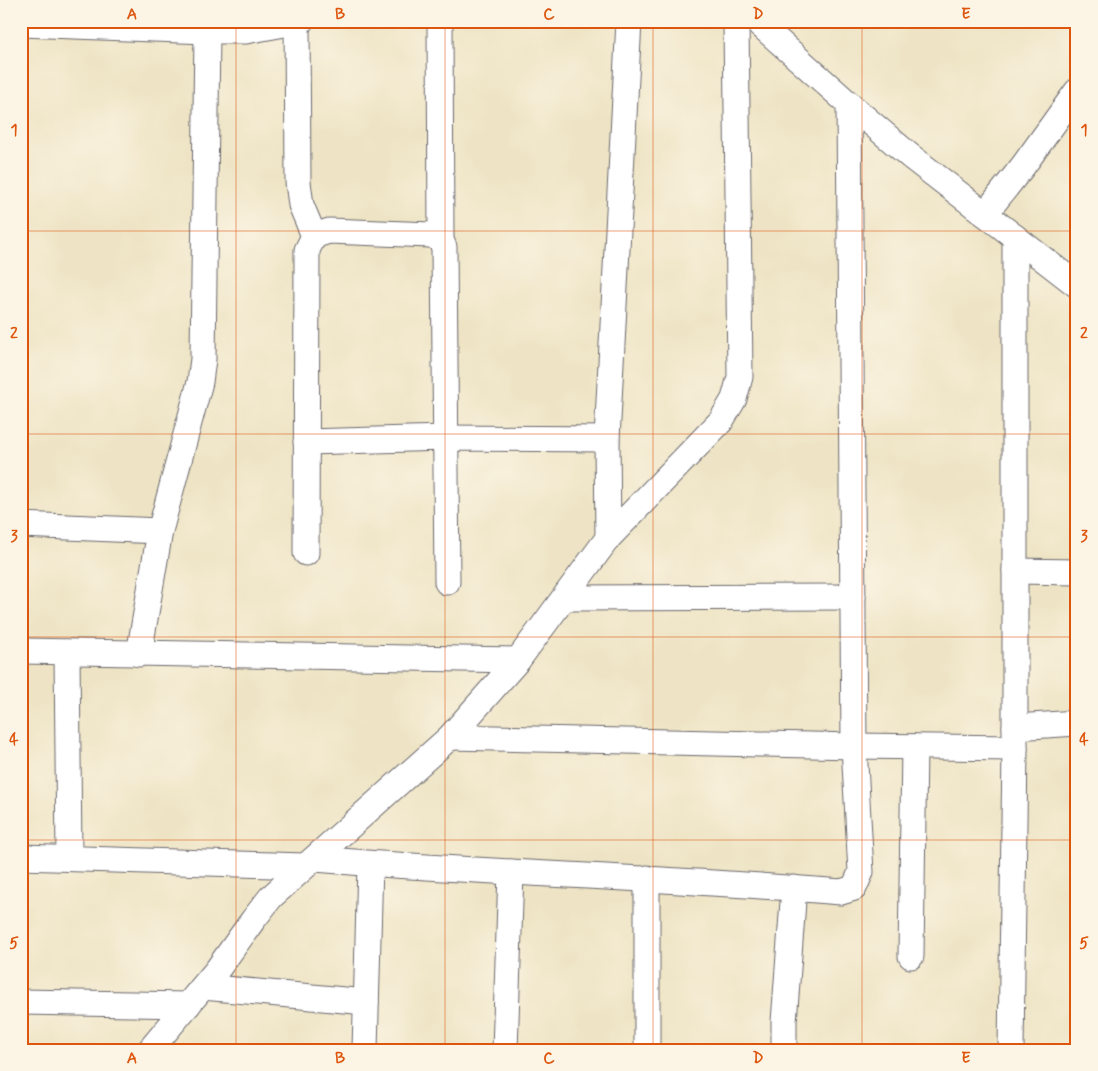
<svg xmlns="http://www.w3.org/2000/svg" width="1098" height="1071" viewBox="0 0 1098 1071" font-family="Mynerve,sans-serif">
<rect width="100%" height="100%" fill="#fcf5e5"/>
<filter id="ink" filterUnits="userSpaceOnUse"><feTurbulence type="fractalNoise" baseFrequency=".02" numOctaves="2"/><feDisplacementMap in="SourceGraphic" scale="10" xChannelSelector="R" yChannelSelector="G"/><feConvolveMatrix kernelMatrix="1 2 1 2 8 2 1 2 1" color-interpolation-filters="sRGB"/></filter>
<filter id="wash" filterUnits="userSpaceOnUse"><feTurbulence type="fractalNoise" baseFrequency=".0096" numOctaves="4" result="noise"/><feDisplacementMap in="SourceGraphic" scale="20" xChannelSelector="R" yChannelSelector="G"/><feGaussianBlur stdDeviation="1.12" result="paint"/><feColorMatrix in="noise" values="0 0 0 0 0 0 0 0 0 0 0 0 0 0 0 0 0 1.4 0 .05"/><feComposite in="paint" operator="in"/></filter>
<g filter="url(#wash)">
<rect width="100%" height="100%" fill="#eee4c5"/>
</g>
<g filter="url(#ink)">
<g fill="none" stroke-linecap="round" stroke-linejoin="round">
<defs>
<g id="minor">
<polyline points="440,21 441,241"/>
<polyline points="756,21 849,104 910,156 1077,285"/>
<polyline points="297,23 298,182 301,205 314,236"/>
<polyline points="21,24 207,31 246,31 301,21"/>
<polyline points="985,214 1023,166 1077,91"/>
<polyline points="306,442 445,438 607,439"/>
<polyline points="21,525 160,531"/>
<polyline points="608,538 607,439 629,21"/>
<path d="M 306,553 L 307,250 L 314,236 L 329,231 L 431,235 C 438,238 441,240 444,247 L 447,582"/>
<polyline points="1015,571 1077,572"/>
<polyline points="566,598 853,597"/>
<polyline points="21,651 518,660"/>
<polyline points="67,652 69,857"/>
<polyline points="139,654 160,531 200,382 203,359 207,31"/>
<polyline points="1015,727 1077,723"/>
<polyline points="450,737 854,746 1015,748"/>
<polyline points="21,857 305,866"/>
<path d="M 315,859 C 490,874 666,877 841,892 L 854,888 L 861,872 L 854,746 L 849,104"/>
<polyline points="647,878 647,1050"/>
<polyline points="911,956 914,747"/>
<polyline points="203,987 366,1002"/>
<polyline points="21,1002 188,1005"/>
<polyline points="150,1050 217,970 253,920 271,897 450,737 518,660 608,538 721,421 734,399 740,377 736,21"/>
<polyline points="365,1050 370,864"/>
<polyline points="505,1050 511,872"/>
<polyline points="784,1050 784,1022 794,888"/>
<polyline points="1011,1050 1015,748 1015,237"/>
</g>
</defs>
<use href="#minor" stroke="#69666b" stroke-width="27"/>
<use href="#minor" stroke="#fff" stroke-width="25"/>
</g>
</g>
<path fill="none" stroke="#de560e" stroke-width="1" stroke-opacity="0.55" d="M 236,21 L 236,1050M 445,21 L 445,1050M 653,21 L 653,1050M 862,21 L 862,1050M 21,231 L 1077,231M 21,434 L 1077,434M 21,637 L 1077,637M 21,840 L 1077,840"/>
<rect width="1098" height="1071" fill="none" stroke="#fcf5e5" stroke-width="55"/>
<rect x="28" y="28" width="1042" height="1016" fill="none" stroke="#de560e" stroke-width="2"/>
<g font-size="16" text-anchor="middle" font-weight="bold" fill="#de560e">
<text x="132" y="19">A</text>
<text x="340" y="19">B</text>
<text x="549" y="19">C</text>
<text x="758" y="19">D</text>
<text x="966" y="19">E</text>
<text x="14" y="135">1</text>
<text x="1084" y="135">1</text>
<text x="14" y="338">2</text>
<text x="1084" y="338">2</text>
<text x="14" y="541">3</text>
<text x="1084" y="541">3</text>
<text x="14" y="744">4</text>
<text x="1084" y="744">4</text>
<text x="14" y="948">5</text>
<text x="1084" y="948">5</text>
<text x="132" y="1063">A</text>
<text x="340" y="1063">B</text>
<text x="549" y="1063">C</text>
<text x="758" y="1063">D</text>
<text x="966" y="1063">E</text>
</g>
</svg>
